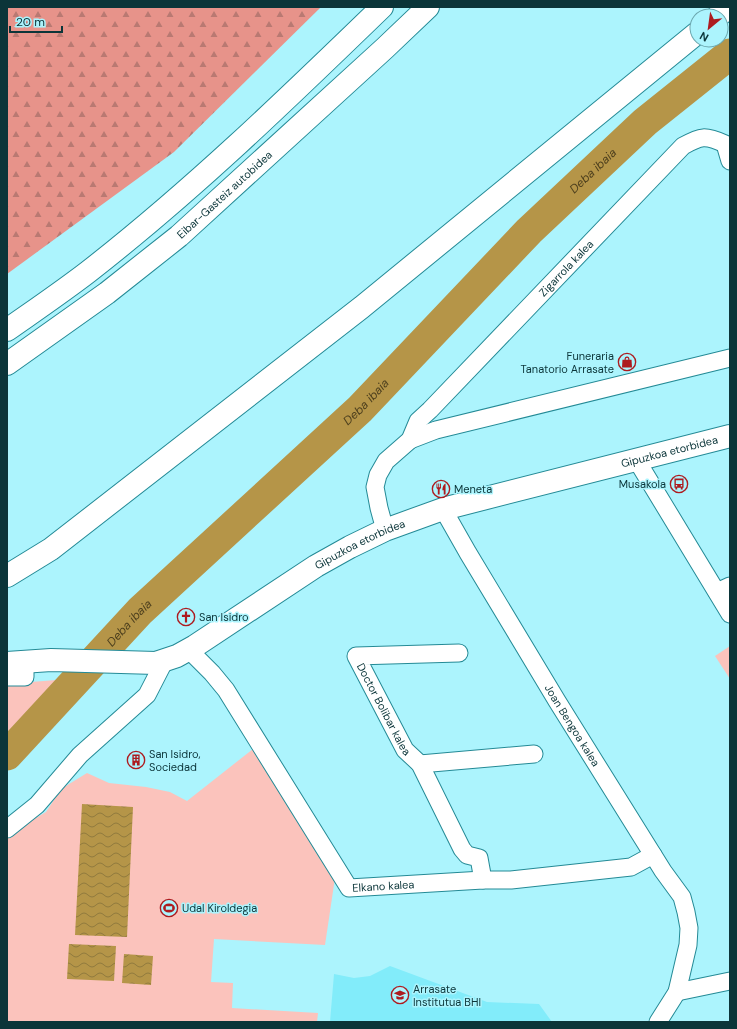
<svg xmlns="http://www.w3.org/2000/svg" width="737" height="1029" viewBox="0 0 737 1029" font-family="'DM Sans',sans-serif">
<defs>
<pattern id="forest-firs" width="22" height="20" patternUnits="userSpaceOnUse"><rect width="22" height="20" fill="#e7938a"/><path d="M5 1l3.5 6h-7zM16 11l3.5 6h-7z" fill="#b97972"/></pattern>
<pattern id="water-waves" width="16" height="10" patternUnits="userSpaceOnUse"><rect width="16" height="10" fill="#b59548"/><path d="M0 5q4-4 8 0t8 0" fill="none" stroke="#917a3d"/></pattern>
</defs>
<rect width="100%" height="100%" fill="#acf4fd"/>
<polygon fill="#82ecfa" points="390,966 487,1002 539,1004 552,1022 330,1022 334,974 354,978 370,976"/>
<polygon fill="url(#forest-firs)" points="7,7 321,7 174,152 7,274"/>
<g fill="#fbc3bc">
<polygon points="730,646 730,679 715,656"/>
<polygon points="56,680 7,733 7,684"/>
<polygon points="253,749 335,878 325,945 214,939 211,982 233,983 232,1008 318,1013 317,1022 7,1022 7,840 12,832 46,812 61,789 87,773 109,783 146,787 170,792 187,801"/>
</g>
<g fill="url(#water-waves)">
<polygon points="82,804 133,807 127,937 75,935"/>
<polygon points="69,944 116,946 114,981 67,979"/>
<polygon points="124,954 153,956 151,985 122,983"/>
</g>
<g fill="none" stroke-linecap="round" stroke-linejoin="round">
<path stroke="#b59548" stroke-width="31" id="s1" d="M 7,755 L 140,611 L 360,409 L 529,231 L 645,122 L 730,54"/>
<defs>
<g id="street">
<polyline points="410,440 436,430 730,358"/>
<polyline points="636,459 730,614"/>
<path id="s2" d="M 443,509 L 468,553 L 557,701 L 663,871 L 682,897 L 686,912 L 689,928 L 688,945 L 677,992 L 658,1022"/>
<path id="s3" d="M 385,530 L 379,508 L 375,487 L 378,475 L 386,461 L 410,440 L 418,421 L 430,410 L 683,146 C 701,136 705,135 725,144 L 730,161"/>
<polyline points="717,592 730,586"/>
<path id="s4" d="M 189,650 L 212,673 L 226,690 L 349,888 L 483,880 L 511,880 L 631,867 L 653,855"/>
<path id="s5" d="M 459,653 L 356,656 L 405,750 L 420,764 L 462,849 L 467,855 L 479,858 L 483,880"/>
<polyline points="7,677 25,677 25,662"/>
<polyline points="420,764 534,754"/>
<polyline points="7,829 37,805 80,755 147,695 165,660"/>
<polyline points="677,992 730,981"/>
</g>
<g id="secondary">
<path id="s6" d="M 7,663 L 51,660 L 156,663 L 177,656 L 195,646 L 316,566 L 350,547 L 385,530 L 443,509 L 730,436"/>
</g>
<g id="primary">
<polyline points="718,16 729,7"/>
<polyline points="7,576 51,549 362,307 697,33"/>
</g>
<g id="highway">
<path d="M 7,330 C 34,311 62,292 88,272 C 192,191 287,99 382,7"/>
<path id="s7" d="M 7,364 L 107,293 L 179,236 L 385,48 L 428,7"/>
</g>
</defs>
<use href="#street" stroke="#248a96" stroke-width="19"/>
<use href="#secondary" stroke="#248a96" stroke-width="24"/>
<use href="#primary" stroke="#248a96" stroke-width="24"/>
<use href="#highway" stroke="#248a96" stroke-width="24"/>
<use href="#street" stroke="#fff" stroke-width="17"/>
<use href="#secondary" stroke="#fff" stroke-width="22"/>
<use href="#primary" stroke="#fff" stroke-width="22"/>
<use href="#highway" stroke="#fff" stroke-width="22"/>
</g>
<defs>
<symbol id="shop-ring" viewBox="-11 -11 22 22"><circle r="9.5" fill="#acf4fd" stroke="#ad1b1f" stroke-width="1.5"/><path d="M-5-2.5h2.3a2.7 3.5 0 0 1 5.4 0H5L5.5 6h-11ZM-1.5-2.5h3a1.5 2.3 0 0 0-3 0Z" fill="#ad1b1f"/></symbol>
<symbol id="bus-ring" viewBox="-11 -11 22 22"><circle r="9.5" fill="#acf4fd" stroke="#ad1b1f" stroke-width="1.5"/><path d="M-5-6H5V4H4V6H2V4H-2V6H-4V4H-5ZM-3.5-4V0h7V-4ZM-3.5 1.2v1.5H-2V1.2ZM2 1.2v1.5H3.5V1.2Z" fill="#ad1b1f"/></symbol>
<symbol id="restaurant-ring" viewBox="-11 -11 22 22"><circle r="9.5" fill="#acf4fd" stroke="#ad1b1f" stroke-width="1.5"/><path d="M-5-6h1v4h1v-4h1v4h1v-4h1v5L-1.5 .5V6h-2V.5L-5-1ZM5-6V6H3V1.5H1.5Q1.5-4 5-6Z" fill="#ad1b1f"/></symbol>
<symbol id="church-ring" viewBox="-11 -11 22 22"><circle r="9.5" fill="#acf4fd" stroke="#ad1b1f" stroke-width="1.5"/><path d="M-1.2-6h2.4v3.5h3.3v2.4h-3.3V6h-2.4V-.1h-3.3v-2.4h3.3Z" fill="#ad1b1f"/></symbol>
<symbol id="building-ring" viewBox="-11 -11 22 22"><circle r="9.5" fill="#acf4fd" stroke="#ad1b1f" stroke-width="1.5"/><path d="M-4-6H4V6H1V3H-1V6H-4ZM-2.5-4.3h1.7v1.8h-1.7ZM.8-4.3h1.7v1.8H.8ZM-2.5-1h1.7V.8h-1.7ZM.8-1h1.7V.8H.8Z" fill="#ad1b1f"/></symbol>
<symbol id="stadium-ring" viewBox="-11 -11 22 22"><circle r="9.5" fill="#acf4fd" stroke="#ad1b1f" stroke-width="1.5"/><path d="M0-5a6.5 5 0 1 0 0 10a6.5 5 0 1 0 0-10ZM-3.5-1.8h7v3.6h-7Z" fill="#ad1b1f"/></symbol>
<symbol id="school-ring" viewBox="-11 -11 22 22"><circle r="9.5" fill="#acf4fd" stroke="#ad1b1f" stroke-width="1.5"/><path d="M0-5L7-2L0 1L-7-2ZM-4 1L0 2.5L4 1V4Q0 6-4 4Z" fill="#ad1b1f"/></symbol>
</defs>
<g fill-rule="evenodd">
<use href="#shop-ring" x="617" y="352" width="20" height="20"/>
<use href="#bus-ring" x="669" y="474" width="20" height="20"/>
<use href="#restaurant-ring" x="431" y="479" width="20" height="20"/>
<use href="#church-ring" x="176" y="607" width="20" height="20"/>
<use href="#building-ring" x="126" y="750" width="20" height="20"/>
<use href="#stadium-ring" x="159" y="898" width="20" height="20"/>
<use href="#school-ring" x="390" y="985" width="20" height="20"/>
</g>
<g text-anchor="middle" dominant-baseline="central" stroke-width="3" stroke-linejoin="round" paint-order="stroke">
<g font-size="11" fill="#0b3539" stroke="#acf4fd">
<text stroke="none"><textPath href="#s7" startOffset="276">Eibar-Gasteiz autobidea</textPath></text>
<text stroke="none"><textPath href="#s3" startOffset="338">Zigarrola kalea</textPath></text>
<text stroke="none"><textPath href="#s6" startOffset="710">Gipuzkoa etorbidea</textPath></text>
<text stroke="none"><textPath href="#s6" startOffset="386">Gipuzkoa etorbidea</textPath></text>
<text stroke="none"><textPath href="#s5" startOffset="163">Doctor Bolibar kalea</textPath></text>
<text stroke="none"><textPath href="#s2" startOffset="252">Joan Bengoa kalea</textPath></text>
<text stroke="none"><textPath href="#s4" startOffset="322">Elkano kalea</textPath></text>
</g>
<g font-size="11" fill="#0b3539" stroke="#acf4fd" text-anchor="start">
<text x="614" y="356" text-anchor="end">Funeraria<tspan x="614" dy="13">Tanatorio Arrasate</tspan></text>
<text x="666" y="484" text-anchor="end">Musakola</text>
<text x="454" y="489">Meneta</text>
<text x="199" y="617">San Isidro</text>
<text x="149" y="754">San Isidro,<tspan x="149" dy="13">Sociedad</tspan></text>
<text x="182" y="908">Udal Kiroldegia</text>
<text x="413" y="989">Arrasate<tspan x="413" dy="13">Institutua BHI</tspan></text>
</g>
<g font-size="12" font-style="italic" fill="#4e401e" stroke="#acf4fd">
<text stroke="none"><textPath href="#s1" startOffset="828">Deba ibaia</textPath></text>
<text stroke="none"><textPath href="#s1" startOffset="504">Deba ibaia</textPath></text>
<text stroke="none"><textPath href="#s1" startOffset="180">Deba ibaia</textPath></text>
</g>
</g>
<rect width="737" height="1029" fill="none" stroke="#0b3539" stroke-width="16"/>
<g transform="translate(709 28) rotate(209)"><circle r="19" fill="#acf4fd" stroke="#6ca8af"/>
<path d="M0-3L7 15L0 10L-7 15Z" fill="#ad1b1f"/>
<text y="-6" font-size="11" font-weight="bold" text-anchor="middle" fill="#0b3539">N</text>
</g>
<path d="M10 26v6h52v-6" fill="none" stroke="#0b3539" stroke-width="2"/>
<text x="16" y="26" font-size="12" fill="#0b3539" stroke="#acf4fd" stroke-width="3" paint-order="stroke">20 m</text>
</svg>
